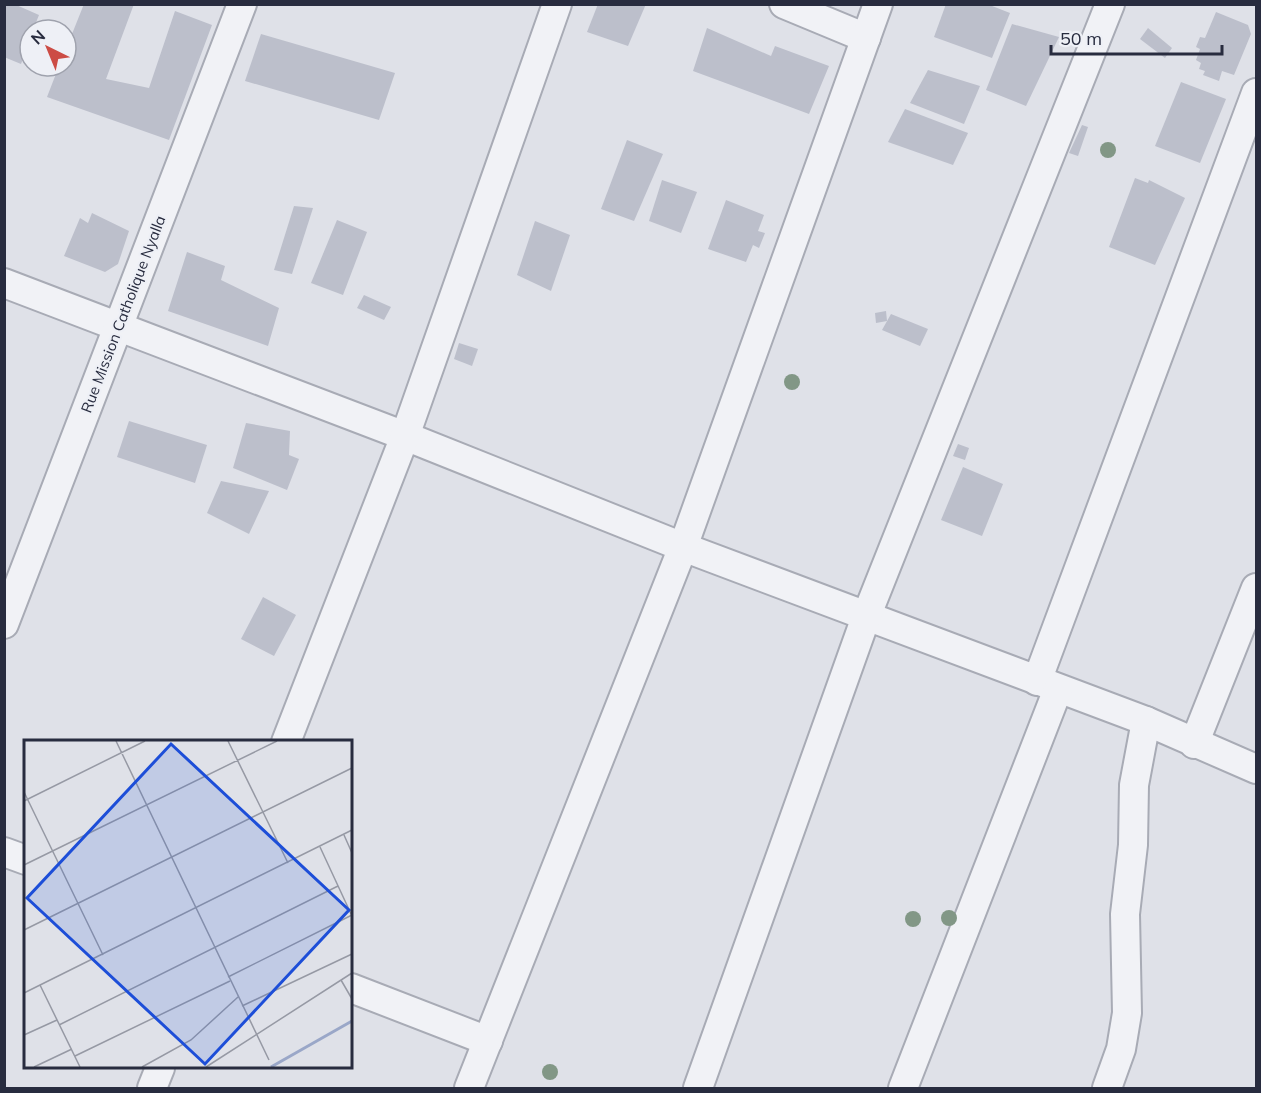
<svg xmlns="http://www.w3.org/2000/svg" width="1261" height="1093" viewBox="0 0 1261 1093" font-family="Mulish,sans-serif">
<rect width="100%" height="100%" fill="#dfe1e8"/>
<g fill="#bcbfcb">
<polygon points="6,4 14,4 39,15 33,30 30,30 30,39 21,64 4,57"/>
<polygon points="84,4 134,4 106,79 149,88 175,11 212,25 169,140 47,97 59,66 66,66 66,49"/>
<polygon points="598,4 646,4 628,46 587,32"/>
<polygon points="946,4 987,4 1010,13 992,58 934,37"/>
<polygon points="1216,12 1248,25 1251,34 1234,75 1222,71 1219,81 1203,75 1205,71 1199,69 1201,63 1196,60 1200,49 1196,47 1200,37 1205,38"/>
<polygon points="1012,24 1059,37 1026,106 986,90"/>
<polygon points="707,28 771,56 775,46 829,66 809,114 693,71"/>
<polygon points="1148,28 1172,48 1165,58 1140,39"/>
<polygon points="261,34 395,73 379,120 245,81"/>
<polygon points="928,70 980,86 964,124 910,103"/>
<polygon points="1181,82 1226,99 1200,163 1155,146"/>
<polygon points="905,109 968,133 953,165 888,142"/>
<polygon points="1082,125 1088,127 1078,156 1069,153"/>
<polygon points="627,140 663,154 634,221 601,209"/>
<polygon points="1135,178 1148,183 1149,180 1185,198 1155,265 1109,247"/>
<polygon points="662,180 697,192 681,233 649,221"/>
<polygon points="726,200 764,215 758,231 765,233 759,248 753,245 746,262 708,249"/>
<polygon points="294,206 313,208 292,274 274,270"/>
<polygon points="92,213 129,231 118,264 105,272 64,256 80,218 88,223"/>
<polygon points="337,220 367,232 343,295 311,283"/>
<polygon points="535,221 570,235 551,291 517,275"/>
<polygon points="187,252 225,266 221,280 279,308 268,346 168,311"/>
<polygon points="364,295 391,307 384,320 357,308"/>
<polygon points="886,311 887,321 876,323 875,313"/>
<polygon points="891,314 928,329 920,346 882,330"/>
<polygon points="459,343 478,349 472,366 454,359"/>
<polygon points="129,421 207,445 195,483 117,457"/>
<polygon points="246,423 290,431 289,455 299,459 287,490 233,468"/>
<polygon points="958,444 969,448 965,460 953,456"/>
<polygon points="963,467 1003,484 982,536 941,520"/>
<polygon points="221,481 269,491 249,534 207,513"/>
<polygon points="263,597 296,615 274,656 241,639"/>
</g>
<g fill="none" stroke-linecap="round" stroke-linejoin="round">
<defs>
<g id="minor">
<polyline points="784,4 866,38"/>
<polyline points="4,283 405,436 683,547 1146,721 1256,769"/>
<polyline points="4,624 242,4"/>
<polyline points="1037,681 1256,93"/>
<polyline points="286,742 405,436 557,4"/>
<polyline points="1194,744 1256,588"/>
<polyline points="4,852 26,860"/>
<polyline points="351,988 488,1041"/>
<polyline points="152,1088 160,1068"/>
<polyline points="469,1088 683,547 878,4"/>
<polyline points="698,1088 866,617 1110,4"/>
<polyline points="903,1088 1058,689"/>
<polyline points="1107,1088 1121,1049 1127,1013 1125,914 1133,845 1134,785 1146,721"/>
</g>
</defs>
<use href="#minor" stroke="#a8abb5" stroke-width="32"/>
<use href="#minor" stroke="#f1f2f6" stroke-width="28"/>
</g>
<g fill="#829786">
<circle cx="1108" cy="150" r="8"/>
<circle cx="792" cy="382" r="8"/>
<circle cx="949" cy="918" r="8"/>
<circle cx="913" cy="919" r="8"/>
<circle cx="550" cy="1072" r="8"/>
</g>
<g text-anchor="middle" dominant-baseline="central" stroke-width="4.5" stroke-linejoin="round" paint-order="stroke">
<g font-size="15" fill="#282c3f" stroke="#eef0f6">
<text transform="translate(123 314) rotate(-69)">Rue Mission Catholique Nyalla</text>
</g>
</g>
<g transform="translate(24 740)">
<rect width="328" height="328" fill="#dfe1e8"/>
<path fill="none" stroke="#9aa7c8" stroke-width="3" d="M 247,327 L 328,281"/>
<path fill="none" stroke="#9699a4" stroke-width="1.5" d="M 92,1 L 245,320M 204,1 L 264,123M 0,52 L 79,215M 0,61 L 121,1M 320,95 L 328,113M 296,107 L 328,176M 0,125 L 253,1M 0,190 L 328,28M 204,237 L 328,175M 317,240 L 328,259M 16,245 L 56,327M 0,253 L 328,90M 218,266 L 328,214M 35,285 L 314,146M 0,295 L 33,280M 51,316 L 206,241M 10,327 L 48,309M 118,327 L 167,300 L 214,257M 182,327 L 328,233"/>
<path fill="#1d4ed8" fill-opacity="0.15" stroke="#1d4ed8" stroke-width="3" d="M 147,4 L 325,170 L 181,324 L 3,158 Z"/>
<rect width="328" height="328" fill="none" stroke="#282c3f" stroke-width="3"/>
</g>
<rect width="1261" height="1093" fill="none" stroke="#282c3f" stroke-width="12"/>
<g transform="translate(48 48) rotate(317)"><circle r="28" fill="#eef0f6" stroke="#9fa2ad" stroke-width="1.5"/>
<path d="M0-4.5L10 22L0 15L-10 22Z" fill="#cc4c45"/>
<text y="-9" font-size="16" font-weight="bold" text-anchor="middle" fill="#282c3f">N</text>
</g>
<path d="M1051 45v9h171v-9" fill="none" stroke="#282c3f" stroke-width="3"/>
<text x="1060" y="45" font-size="18" fill="#282c3f" stroke="#eef0f6" stroke-width="4.5" paint-order="stroke">50 m</text>
</svg>
